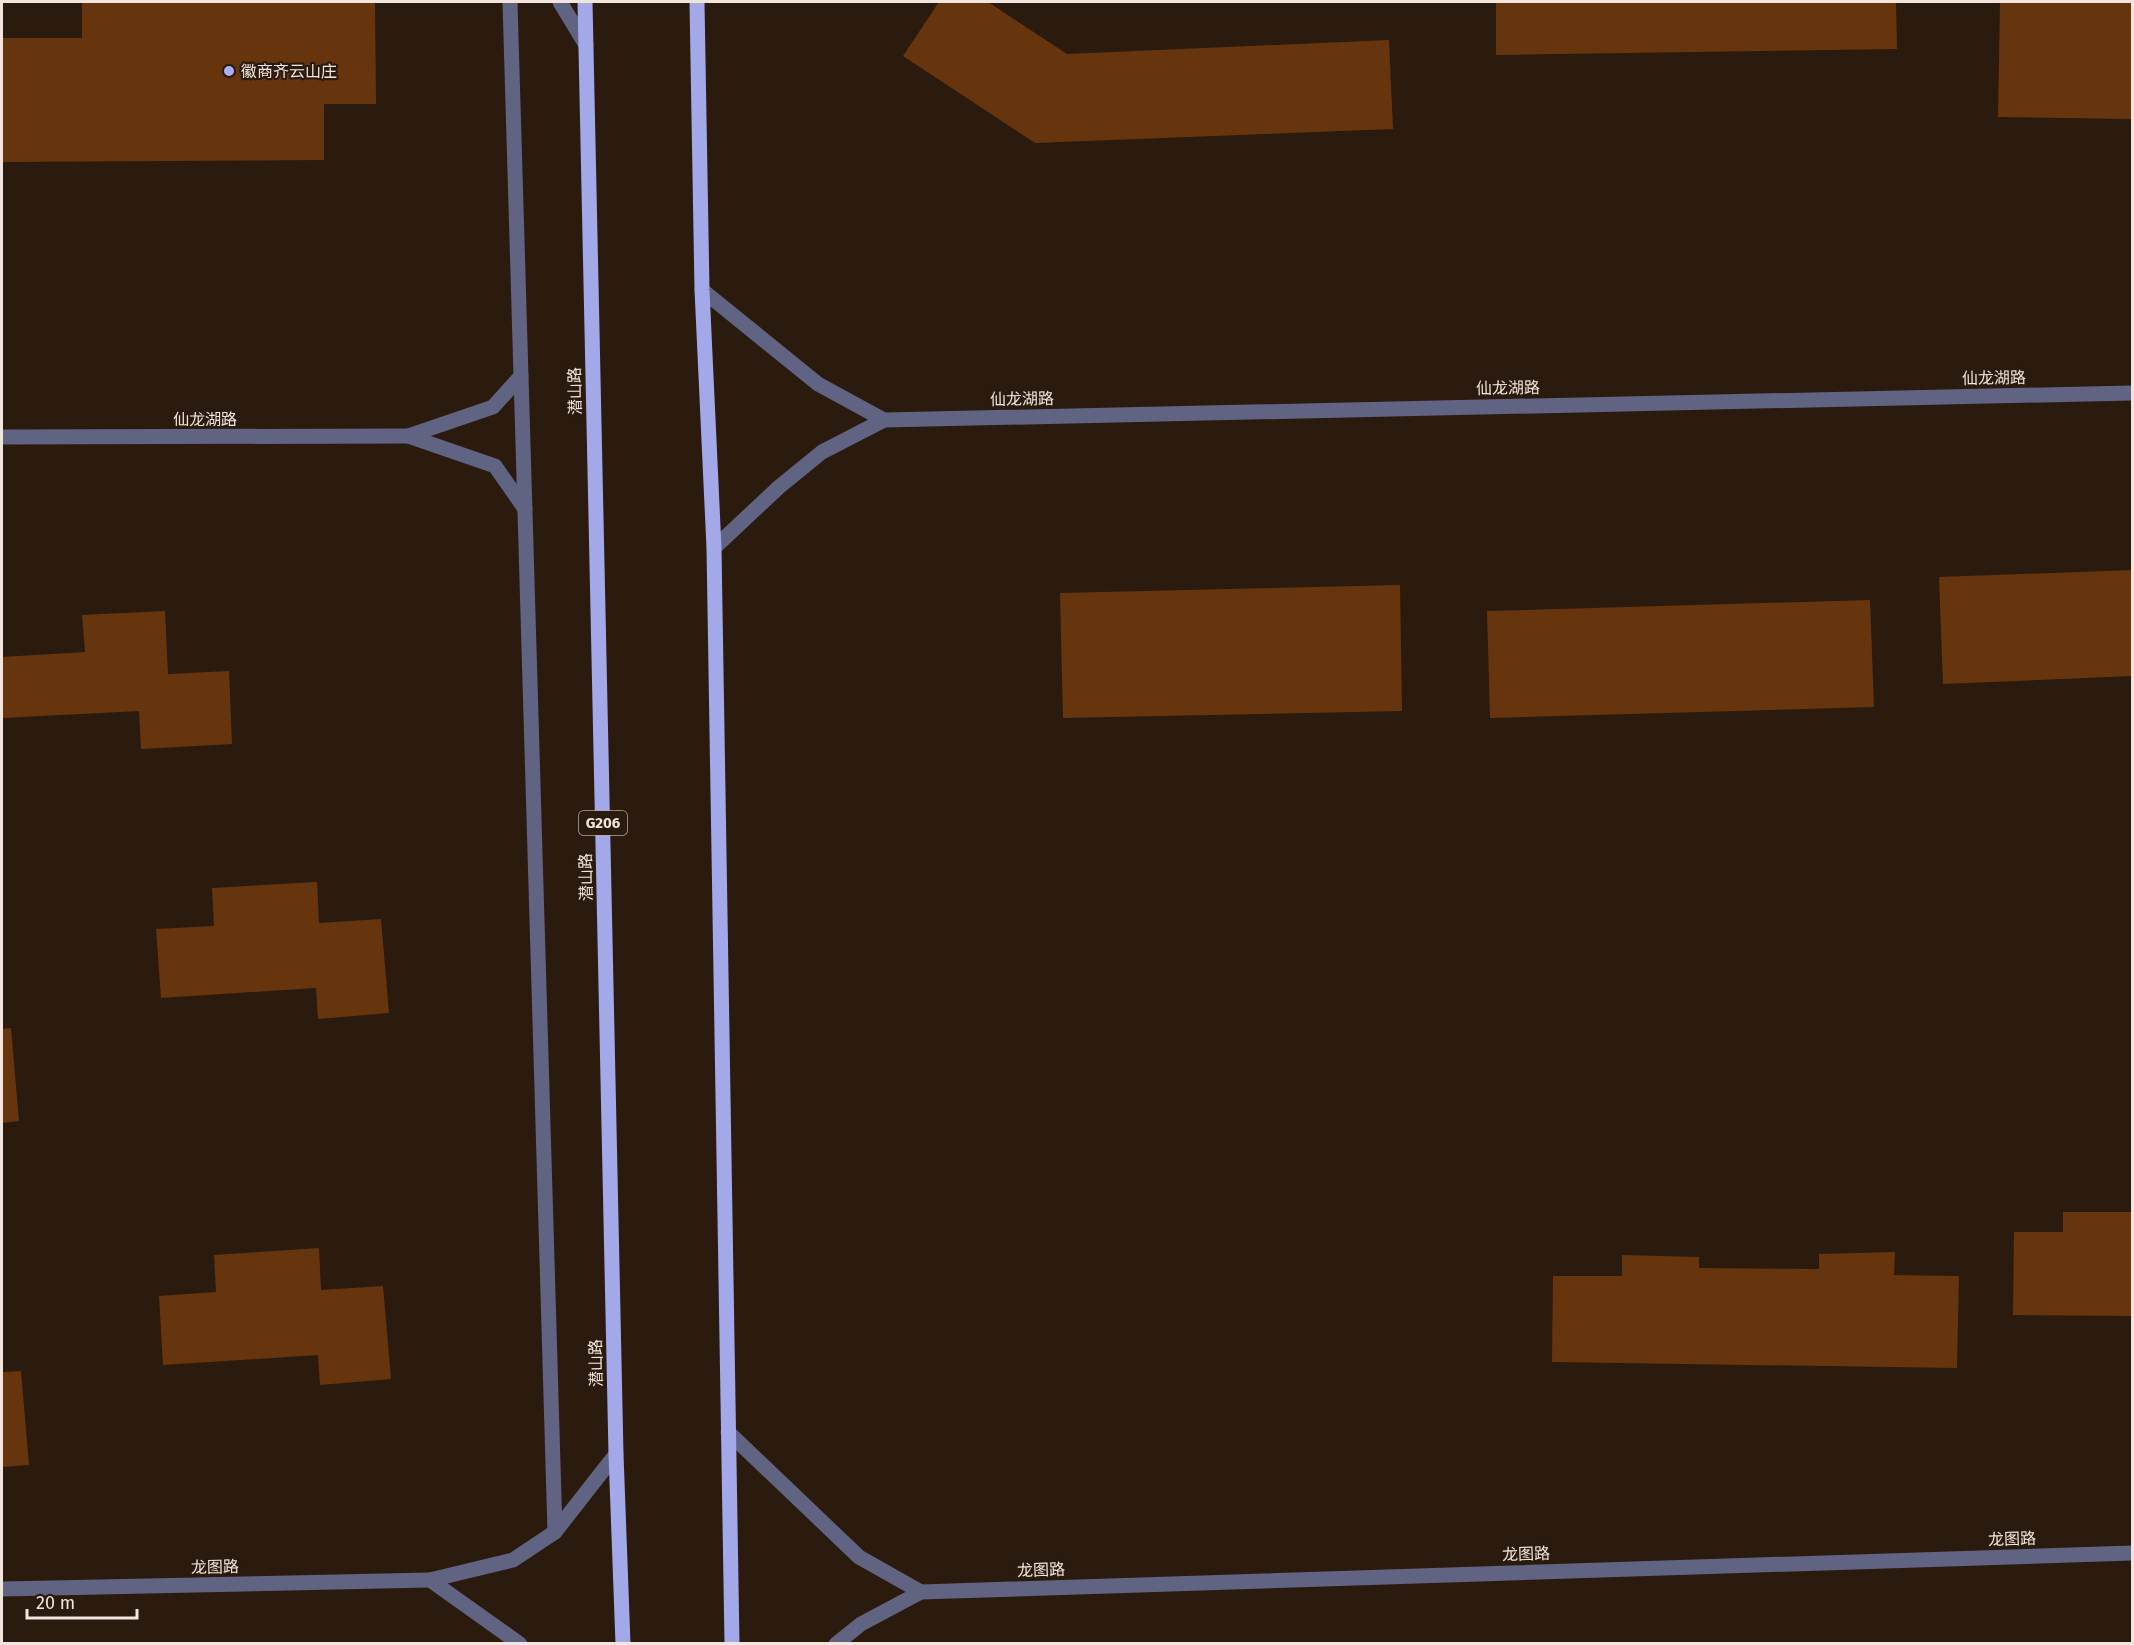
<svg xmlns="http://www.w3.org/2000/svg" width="2134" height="1645" viewBox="0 0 2134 1645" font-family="'Fira Sans','Noto Sans SC',sans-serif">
<rect width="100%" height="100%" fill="#2b1a0e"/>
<g fill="#67350d">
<polygon points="82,2 375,2 376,104 324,104 324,160 2,162 2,38 82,38"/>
<polygon points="939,2 988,2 1067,54 1389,40 1393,129 1035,143 903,56"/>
<polygon points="1496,2 1896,2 1897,49 1496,55"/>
<polygon points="2000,2 2132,2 2132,119 1998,117"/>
<polygon points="2132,570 2132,676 1943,684 1939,577"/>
<polygon points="1400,585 1402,711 1063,718 1060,593"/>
<polygon points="1870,600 1874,707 1490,718 1487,611"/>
<polygon points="165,611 168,674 229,671 232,744 141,749 139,711 2,718 2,657 85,652 82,615"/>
<polygon points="317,882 319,923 381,919 389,1013 318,1019 316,988 161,998 156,929 214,926 212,888"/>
<polygon points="11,1028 19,1121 2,1123 2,1029"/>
<polygon points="2063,1212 2132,1212 2132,1316 2013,1315 2014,1232 2063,1232"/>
<polygon points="319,1248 321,1290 383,1286 391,1379 320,1385 318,1355 163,1365 159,1296 216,1292 214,1255"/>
<polygon points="1895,1252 1894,1275 1959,1276 1957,1368 1552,1362 1553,1276 1622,1276 1622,1255 1699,1257 1699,1268 1819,1269 1819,1254"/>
<polygon points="21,1371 29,1465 2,1467 2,1372"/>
</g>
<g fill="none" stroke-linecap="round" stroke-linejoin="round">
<g stroke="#606382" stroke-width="15">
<polyline points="510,2 555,1532"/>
<polyline points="560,2 586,45"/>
<polyline points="702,290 818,384 884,420 822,452 779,487 714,548"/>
<polyline points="521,376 493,407 408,436 495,466 525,509"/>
<polyline points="884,420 2132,393"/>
<polyline points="2,437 408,436"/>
<polyline points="728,1432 859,1557 921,1592 861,1624 836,1644"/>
<polyline points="2,1589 430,1580"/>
<polyline points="921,1592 2132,1553"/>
<polyline points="520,1644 430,1580 513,1560 555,1532 616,1454"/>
</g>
<g stroke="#a2a8e8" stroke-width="15">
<polyline points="585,2 616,1454 623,1644"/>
<polyline points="697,2 702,290 714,548 732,1644"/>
</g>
</g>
<circle fill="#a9b0fc" stroke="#2b1a0e" stroke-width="2" cx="229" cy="71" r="6"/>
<g text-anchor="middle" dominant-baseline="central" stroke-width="4.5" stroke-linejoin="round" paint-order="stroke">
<rect fill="#2b1a0e" stroke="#b6a89f" stroke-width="1.5" x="579" y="811" width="48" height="24" rx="4.5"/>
<g font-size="15" font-weight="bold" fill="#f1e5dd">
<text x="603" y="823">G206</text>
</g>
<g font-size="16" fill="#f1e5dd" stroke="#2b1a0e" text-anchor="start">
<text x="241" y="71">徽商齐云山庄</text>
</g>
<g font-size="16" fill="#f1e5dd" stroke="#2b1a0e">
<text transform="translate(1994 378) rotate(-1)">仙龙湖路</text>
<text transform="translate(1508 388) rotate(-1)">仙龙湖路</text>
<text transform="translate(575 391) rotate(-91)">潜山路</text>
<text transform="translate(1022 399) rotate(-1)">仙龙湖路</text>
<text x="205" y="419">仙龙湖路</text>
<text transform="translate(586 877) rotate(-91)">潜山路</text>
<text transform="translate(596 1363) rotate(-91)">潜山路</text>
<text transform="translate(2012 1539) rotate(-2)">龙图路</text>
<text transform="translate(1526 1554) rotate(-2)">龙图路</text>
<text transform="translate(215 1567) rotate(-1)">龙图路</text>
<text transform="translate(1041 1570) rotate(-2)">龙图路</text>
</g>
</g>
<rect width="2134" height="1645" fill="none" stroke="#f1e5dd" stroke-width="6"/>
<path d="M27 1609v9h110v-9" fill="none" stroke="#f1e5dd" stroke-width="3"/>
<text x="36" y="1609" font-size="18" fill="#f1e5dd" stroke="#2b1a0e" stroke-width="4.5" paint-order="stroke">20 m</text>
</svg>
